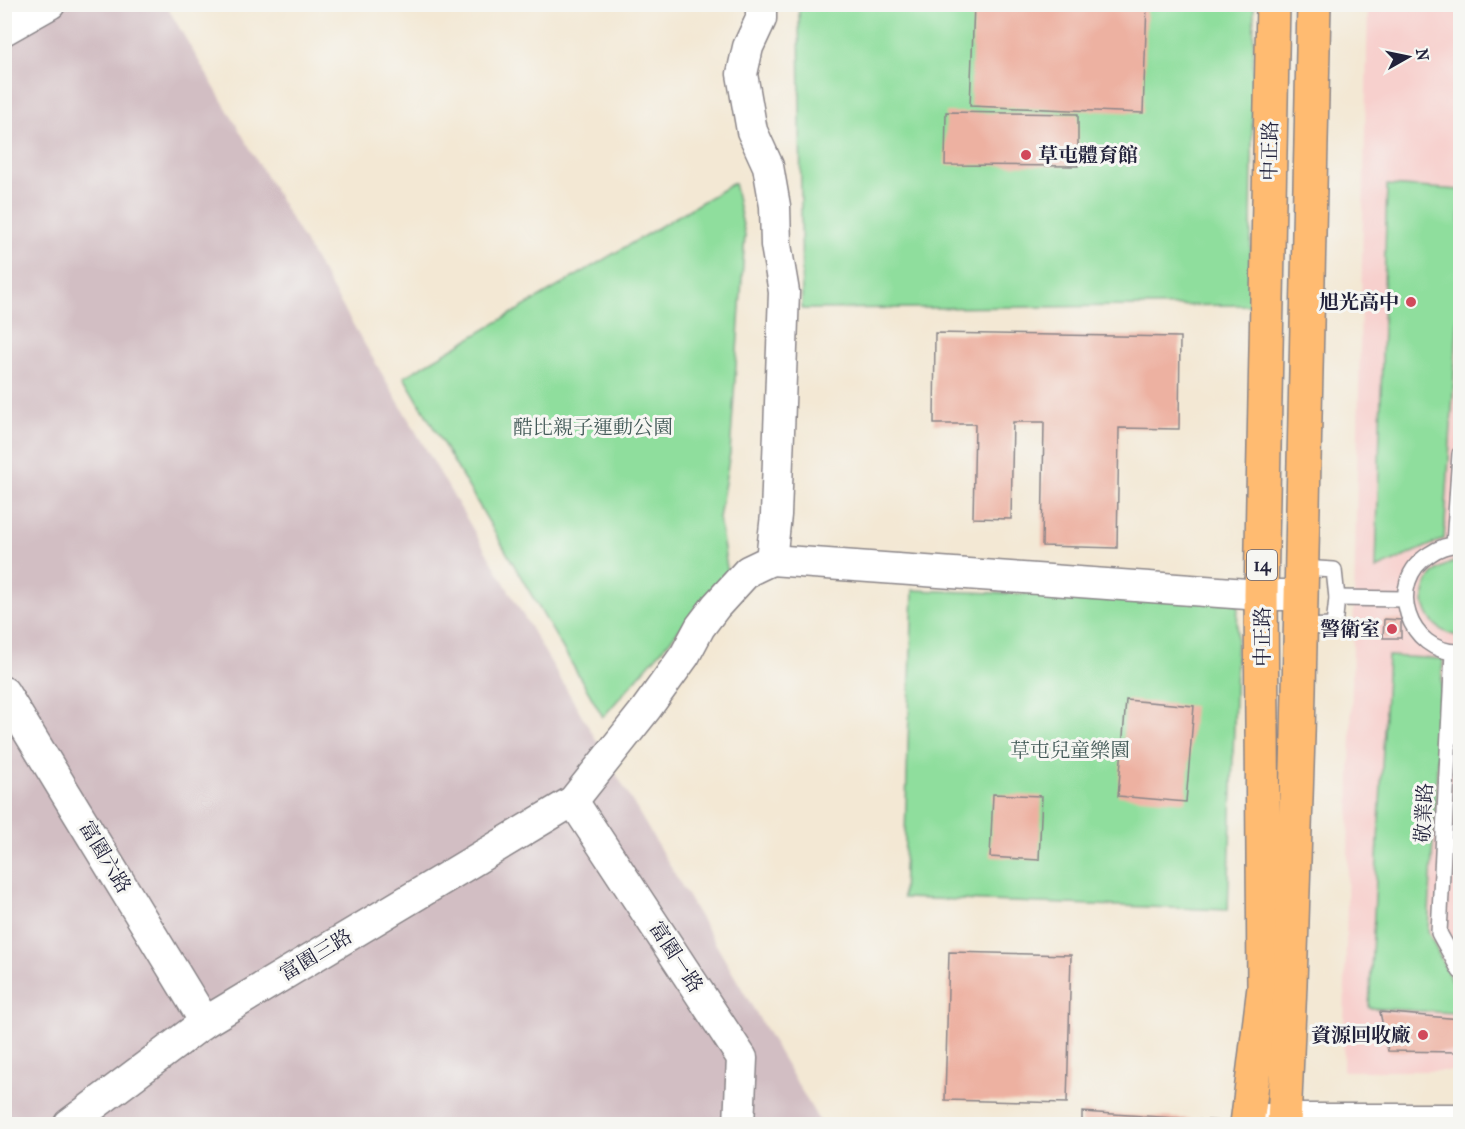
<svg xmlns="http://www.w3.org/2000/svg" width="1465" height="1129" viewBox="0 0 1465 1129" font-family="'IM FELL French Canon','Noto Serif TC',serif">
<rect width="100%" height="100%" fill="#f6f6f2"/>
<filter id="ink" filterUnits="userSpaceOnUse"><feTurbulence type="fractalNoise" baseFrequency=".0167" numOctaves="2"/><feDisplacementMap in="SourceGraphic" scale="12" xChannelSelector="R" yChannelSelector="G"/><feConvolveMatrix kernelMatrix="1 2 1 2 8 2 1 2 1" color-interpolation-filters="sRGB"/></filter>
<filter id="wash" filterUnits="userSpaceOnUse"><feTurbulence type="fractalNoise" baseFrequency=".008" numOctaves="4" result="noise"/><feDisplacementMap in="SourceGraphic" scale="24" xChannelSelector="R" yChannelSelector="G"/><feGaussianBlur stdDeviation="1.35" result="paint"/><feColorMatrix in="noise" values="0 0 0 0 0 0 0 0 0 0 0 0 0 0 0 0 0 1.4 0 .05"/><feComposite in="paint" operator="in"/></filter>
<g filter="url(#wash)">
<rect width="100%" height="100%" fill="#f3e8d4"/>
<polygon fill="#f7d0cd" points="1368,5 1460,5 1460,1071 1343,1071"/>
<polygon fill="#d2bec3" points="5,5 166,5 821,1124 5,1124"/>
<g fill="#8fde9d" stroke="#58806c" stroke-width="1.5">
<polygon points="799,5 1254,5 1250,305 802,309"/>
<polygon points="734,183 745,235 730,453 719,518 728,574 603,717 404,377"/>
<polygon points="1387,185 1460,190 1460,280 1444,539 1376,569"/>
<path d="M 1453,562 L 1460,562 L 1460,636 C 1432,634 1414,603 1430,578 C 1435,570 1444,566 1453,562 Z"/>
<polygon points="913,590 1238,602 1228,910 903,898"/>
<polygon points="1388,656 1443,659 1428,931 1456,991 1455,1013 1369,1008"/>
</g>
<g id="blocks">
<g fill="#edb1a1">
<polygon points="974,4 1147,4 1143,113 970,106"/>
<polygon points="946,112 1078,114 1078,166 945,165"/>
<polygon points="935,333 1180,337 1179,429 1119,428 1117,548 1042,546 1044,422 1013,422 1011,519 973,518 975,424 934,424"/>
<polygon points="1384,619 1401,620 1401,638 1383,638"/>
<polygon points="1126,700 1194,706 1186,802 1118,796"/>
<polygon points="993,794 1042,796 1039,860 990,857"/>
<polygon points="949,952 1071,955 1067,1103 945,1100"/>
<polygon points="1380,1012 1460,1019 1460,1052 1388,1051"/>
<polygon points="1082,1112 1237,1122 1237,1124 1082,1124"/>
</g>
</g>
</g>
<g filter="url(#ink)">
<use href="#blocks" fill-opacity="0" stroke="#8a8588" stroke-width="1.5"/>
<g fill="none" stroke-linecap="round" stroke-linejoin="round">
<defs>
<g id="service">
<polyline points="1454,545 1460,454"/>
<path d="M 1460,545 C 1449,544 1439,548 1430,554 C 1384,582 1408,654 1460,652"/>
<polyline points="1337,598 1404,599"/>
<polyline points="1300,627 1334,626 1337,598 1334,570 1301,568"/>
<polyline points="1453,652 1439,933 1460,971"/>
</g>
<g id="minor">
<polyline points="4,30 50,4"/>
<polyline points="771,560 1261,595 1301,595"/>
<polyline points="4,692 205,1022"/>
<polyline points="573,801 742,1058 739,1124"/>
<polyline points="1247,1119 1460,1119"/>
<polyline points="69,1124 205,1022 573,801 646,709 685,655 700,627 716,606 748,571 771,560 776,515 784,292 776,245 775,206 768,166 752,131 742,74 748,47 761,19 761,4"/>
</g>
<g id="primary">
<polyline points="1247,1124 1264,987 1261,595 1273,4"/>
<polyline points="1284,1124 1290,984 1298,736 1314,4"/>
</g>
</defs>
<use href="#service" stroke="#8a8588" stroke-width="18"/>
<use href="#minor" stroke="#8a8588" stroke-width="33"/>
<use href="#primary" stroke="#8a8588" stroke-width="36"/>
<use href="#service" stroke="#fff" stroke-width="15"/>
<use href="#minor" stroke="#fff" stroke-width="30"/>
<use href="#primary" stroke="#ffbb71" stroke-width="33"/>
</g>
</g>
<g fill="#d1495b" stroke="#f6f6f2" stroke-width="2">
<circle cx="1026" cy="155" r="6"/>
<circle cx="1411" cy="302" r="6"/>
<circle cx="1392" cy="629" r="6"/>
<circle cx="1423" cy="1035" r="6"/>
</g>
<g text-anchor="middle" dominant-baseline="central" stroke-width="6" stroke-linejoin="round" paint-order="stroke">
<rect fill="#f6f6f2" stroke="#626272" stroke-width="1.5" x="1247" y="550" width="30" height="30" rx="4.5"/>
<g font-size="18" font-weight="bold" fill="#22223b">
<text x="1262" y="565">14</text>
</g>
<g font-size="20" fill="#22223b" stroke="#f6f6f2">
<text transform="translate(1270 151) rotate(-89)">中正路</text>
<text transform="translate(1262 637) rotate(-90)">中正路</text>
<text transform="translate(1424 813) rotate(-87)">敬業路</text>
<text transform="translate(105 857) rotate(59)">富園六路</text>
<text transform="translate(316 955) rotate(-31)">富園三路</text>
<text transform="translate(676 957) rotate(57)">富園一路</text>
</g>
<g font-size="20" font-weight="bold" fill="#22223b" stroke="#f6f6f2" text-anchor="end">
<text x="1038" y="155" text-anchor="start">草屯體育館</text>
<text x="1399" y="302">旭光高中</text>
<text x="1380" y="629">警衛室</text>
<text x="1411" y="1035">資源回收廠</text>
</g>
<g font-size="20" fill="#435a58" stroke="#f6f6f2">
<text x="593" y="427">酷比親子運動公園</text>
<text x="1070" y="750">草屯兒童樂園</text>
</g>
</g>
<rect width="1465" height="1129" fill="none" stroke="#f6f6f2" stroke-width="24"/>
<g transform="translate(1408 57) rotate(81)" stroke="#f6f6f2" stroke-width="4.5" paint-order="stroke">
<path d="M0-4.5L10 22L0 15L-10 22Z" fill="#22223b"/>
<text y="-9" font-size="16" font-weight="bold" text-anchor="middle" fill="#22223b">N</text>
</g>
</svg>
